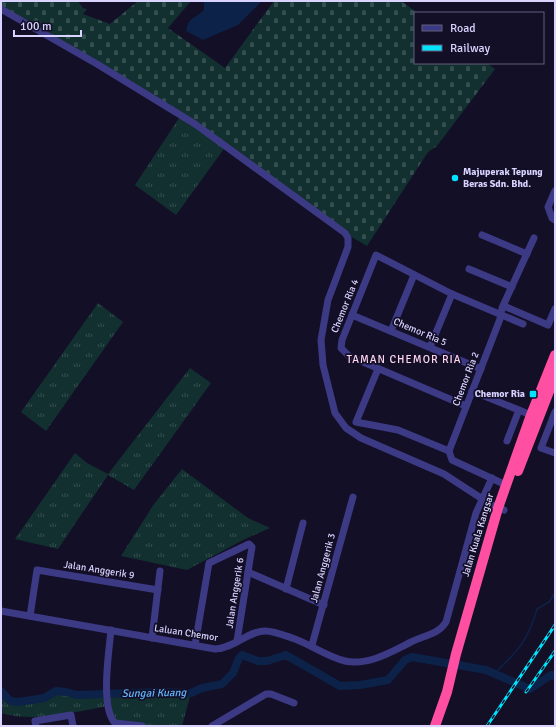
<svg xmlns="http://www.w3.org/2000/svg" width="556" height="727" viewBox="0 0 556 727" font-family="Signika,sans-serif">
<defs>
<pattern id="grass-tufts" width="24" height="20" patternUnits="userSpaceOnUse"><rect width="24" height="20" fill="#12302f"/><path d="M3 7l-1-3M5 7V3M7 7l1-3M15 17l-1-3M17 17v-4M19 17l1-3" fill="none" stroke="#344d4e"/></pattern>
<pattern id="cemetery-stones" width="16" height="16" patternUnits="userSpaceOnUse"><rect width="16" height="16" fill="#12302f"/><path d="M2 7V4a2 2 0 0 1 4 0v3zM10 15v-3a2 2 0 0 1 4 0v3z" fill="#344d4e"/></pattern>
</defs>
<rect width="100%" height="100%" fill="#130f26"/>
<g fill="url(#grass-tufts)">
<polygon points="181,115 226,146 176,215 135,185"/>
<polygon points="98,303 123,322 46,431 21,412"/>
<polygon points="190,368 211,383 134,490 108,475 58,549 15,539 75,453 87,463 108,474"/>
<polygon points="182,469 248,518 270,528 243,540 187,570 121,556 154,504"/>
<path d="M 1,691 L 10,701 L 18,702 L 44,698 L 56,691 L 66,692 L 77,695 L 158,692 L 191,693 L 182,726 L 120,726 L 107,706 C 78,712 30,723 1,713 Z"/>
</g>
<polygon fill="url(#cemetery-stones)" points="1,1 78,1 83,8 87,9 83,14 110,24 138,1 191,1 168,28 225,68 274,1 401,1 418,13 415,13 415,63 487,63 495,69 437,146 428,152 367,246 345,233 226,146 1,8"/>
<path fill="#0c2248" d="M 204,1 L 262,1 L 238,25 L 203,40 L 186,31 C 189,16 195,19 204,10 Z"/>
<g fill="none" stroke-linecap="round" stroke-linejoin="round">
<path stroke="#0c2248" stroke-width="1.5" d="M 494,674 C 517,652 528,641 537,609 L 549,602 L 555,593"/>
<polyline stroke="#0c2248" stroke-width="8" points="1,691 10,701 18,702 44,698 56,691 66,692 77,695 158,692 191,693 202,688 222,684 233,673 239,658 242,655 258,661 267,661 286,655 340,686 360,685 388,680 405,660 412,657 486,670 530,689 551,675 555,676"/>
<g stroke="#3d3a85" stroke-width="7">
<polyline points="1,9 97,64 195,124 345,233 348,238 348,247 328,300 321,340 323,365 335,413 346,428 361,438 444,474 490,504 504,510"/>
<polyline points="555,191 548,207 552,218 555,220"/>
<polyline points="482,235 527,254"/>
<polyline points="469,269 512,287"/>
<polyline points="504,306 548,325 555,309"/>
<polyline points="352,315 481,369"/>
<polyline points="391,331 414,275"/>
<polyline points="430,347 452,294"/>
<polyline points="378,369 356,422 398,430 449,451"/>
<polyline points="472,391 531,415"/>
<polyline points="466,406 349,356 341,348 342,340 376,255 452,294 523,324"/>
<polyline points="555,412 541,448 555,453"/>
<polyline points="507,441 519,410"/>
<polyline points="449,451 500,319 502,308 534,238"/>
<polyline points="449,451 452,460 506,485"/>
<polyline points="248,572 324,605"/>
<polyline points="286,589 303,523"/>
<path d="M 1,611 L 215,649 C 235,648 248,631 265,631 C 275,631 286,636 295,639 C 311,645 328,657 345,661 C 368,666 391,652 411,642 C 424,635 438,635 446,622 L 476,513 L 492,478"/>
<polyline points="30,616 37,570 158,590"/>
<path d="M 111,630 C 109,651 100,708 115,723 L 142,726"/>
<polyline points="152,638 160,571"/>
<polyline points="195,645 209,563 249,544 252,547 237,641"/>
<polyline points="312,645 353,497"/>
<polyline points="36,726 35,721 71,715 73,726"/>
<polyline points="212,726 266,694 271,694 294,703"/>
</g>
<g stroke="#ff4fa3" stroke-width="10">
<polyline points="518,471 555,376"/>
<polyline points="435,726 447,692 456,654 498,508 531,415 555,355"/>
</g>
<defs>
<g id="rail">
<polyline points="526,692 555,651"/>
<polyline points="487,726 555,625"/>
</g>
</defs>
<use href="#rail" stroke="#00e5ff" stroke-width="3"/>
<use href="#rail" stroke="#130f26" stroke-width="1.5" stroke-dasharray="4.5" stroke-linecap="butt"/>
</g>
<g fill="#00e5ff" stroke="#130f26" stroke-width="1.5">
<circle cx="455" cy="178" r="4"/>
<rect x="529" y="390" width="8" height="8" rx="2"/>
</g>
<g text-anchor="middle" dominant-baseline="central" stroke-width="3.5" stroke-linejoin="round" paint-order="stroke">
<g font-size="10" font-weight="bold" fill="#d9d4ff" stroke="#130f26" text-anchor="start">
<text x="463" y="172">Majuperak Tepung<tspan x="463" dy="12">Beras Sdn. Bhd.</tspan></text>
<text x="525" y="394" text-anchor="end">Chemor Ria</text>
</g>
<g font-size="10" fill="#d9d4ff" stroke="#130f26">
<text transform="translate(345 306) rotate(-68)">Chemor Ria 4</text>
<text transform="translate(420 332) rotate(23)">Chemor Ria 5</text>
<text transform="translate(466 379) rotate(-69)">Chemor Ria 2</text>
<text transform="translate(478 535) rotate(-73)">Jalan Kuala Kangsar</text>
<text transform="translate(323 568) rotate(-75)">Jalan Anggerik 3</text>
<text transform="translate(99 570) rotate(9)">Jalan Anggerik 9</text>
<text transform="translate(235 593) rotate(-81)">Jalan Anggerik 6</text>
<text transform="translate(186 633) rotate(9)">Laluan Chemor</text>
</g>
<g font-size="11" letter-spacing="1" fill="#ffd6f0" stroke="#130f26">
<text x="404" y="359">TAMAN CHEMOR RIA</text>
</g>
<g font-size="11" font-style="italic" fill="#62b6ff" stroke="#130f26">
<text transform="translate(154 693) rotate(-1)">Sungai Kuang</text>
</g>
</g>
<rect width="556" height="727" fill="none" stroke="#d9d4ff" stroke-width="4"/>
<rect x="414" y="12" width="130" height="52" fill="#130f26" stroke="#625e7d"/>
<rect x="422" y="25" width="20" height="6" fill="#3d3a85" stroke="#625e7d"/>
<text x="450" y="32" font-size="12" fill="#d9d4ff">Road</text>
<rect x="422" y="45" width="20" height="6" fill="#00e5ff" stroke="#625e7d"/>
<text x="450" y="52" font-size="12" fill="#d9d4ff">Railway</text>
<path d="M14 30v6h67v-6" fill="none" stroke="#d9d4ff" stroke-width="2"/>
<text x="20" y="30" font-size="12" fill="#d9d4ff" stroke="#130f26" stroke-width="3" paint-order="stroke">100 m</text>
</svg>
